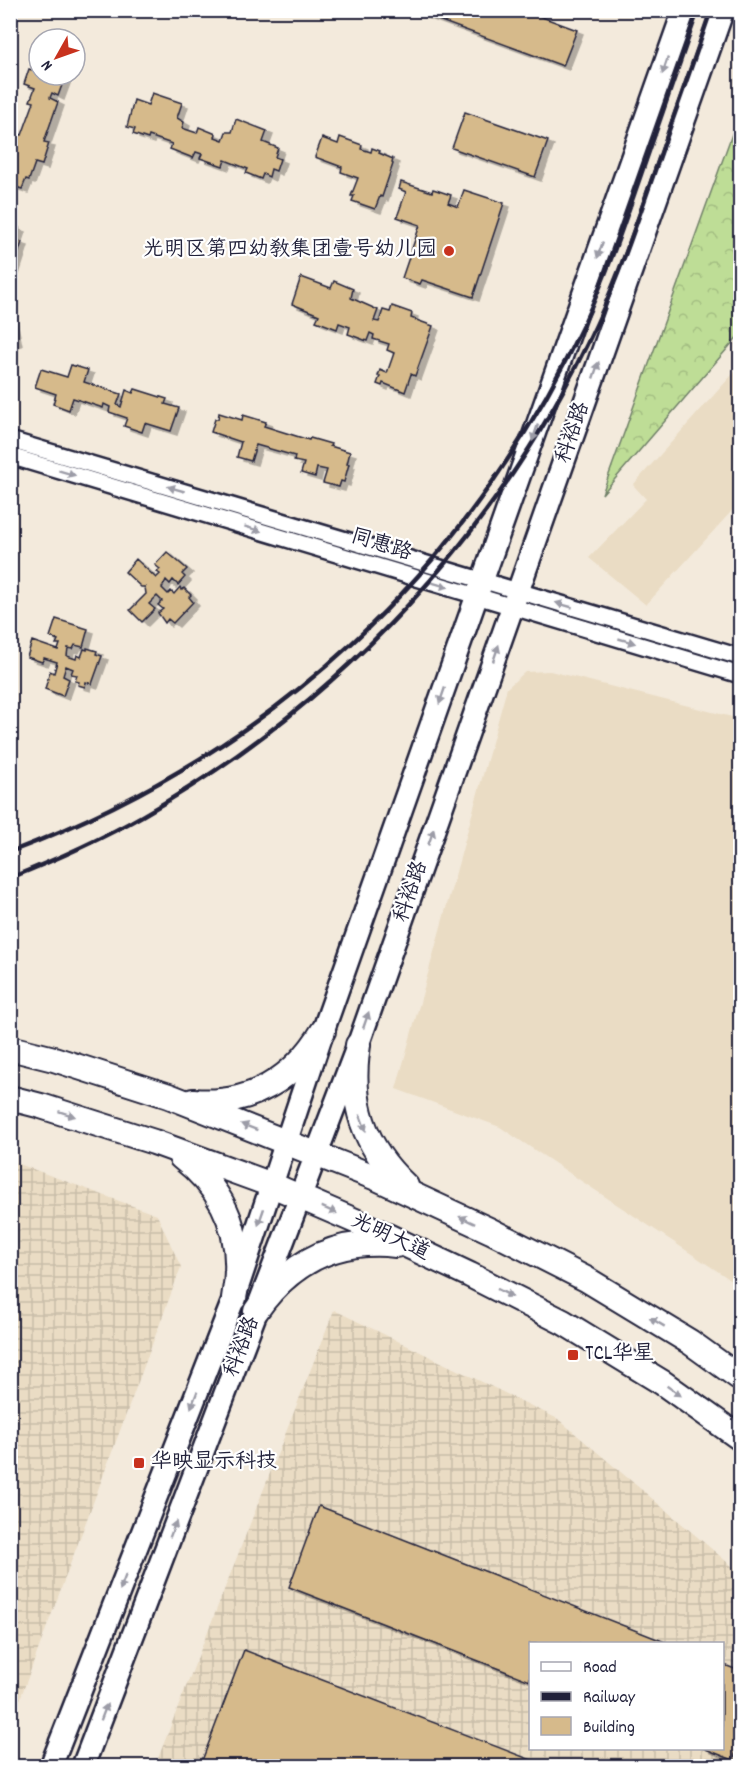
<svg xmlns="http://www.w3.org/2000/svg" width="751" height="1777" viewBox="0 0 751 1777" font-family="Dekko,'LXGW WenKai TC',sans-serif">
<defs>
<pattern id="industrial-grid" width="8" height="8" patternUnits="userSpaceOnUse" patternTransform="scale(1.5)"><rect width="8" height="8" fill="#eadcc4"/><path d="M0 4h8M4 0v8" fill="none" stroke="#c8bca9"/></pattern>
<pattern id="forest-crowns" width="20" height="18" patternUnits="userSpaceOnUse" patternTransform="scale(1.5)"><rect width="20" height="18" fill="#bedd96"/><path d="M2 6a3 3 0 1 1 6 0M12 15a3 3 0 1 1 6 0" fill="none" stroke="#a3bd82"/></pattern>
<filter id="shadow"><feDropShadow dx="6" dy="4" stdDeviation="0" flood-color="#0004"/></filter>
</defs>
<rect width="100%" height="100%" fill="#f3eadc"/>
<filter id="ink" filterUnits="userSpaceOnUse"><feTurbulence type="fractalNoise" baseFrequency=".0167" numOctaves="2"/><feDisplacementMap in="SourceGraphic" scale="12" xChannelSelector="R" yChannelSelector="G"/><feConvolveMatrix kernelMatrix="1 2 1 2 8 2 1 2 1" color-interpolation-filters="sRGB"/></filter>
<g filter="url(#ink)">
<g fill="#eadcc4">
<polygon points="740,366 740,502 646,605 589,558 646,499 633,485"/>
<polygon points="550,671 740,719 740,1286 500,1127 396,1089 507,688 525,672"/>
</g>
<g fill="url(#industrial-grid)" fill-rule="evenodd">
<polygon points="11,1161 157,1215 181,1267 11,1723"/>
<path d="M 334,1310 L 558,1419 L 740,1573 L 740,1766 L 155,1766 ZM 530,1644 L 722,1644 L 722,1748 L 530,1748 Z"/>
</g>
<polygon fill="url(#forest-crowns)" stroke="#708068" stroke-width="1.5" points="740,112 740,334 602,494"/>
<g fill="#d6ba8b" stroke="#22223b" stroke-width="1.5" filter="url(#shadow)">
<polygon points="411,10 523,10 577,30 563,66"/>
<polygon points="39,50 39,75 64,75 65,77 58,96 52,93 50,98 58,102 44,142 49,143 42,165 35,163 29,180 26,179 22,189 10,185 10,159 13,152 10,152 10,131 22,135 34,102 30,101 35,88 24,84 29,69 32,70"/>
<polygon points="152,93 182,103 177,118 184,122 182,128 197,133 199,127 216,134 215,137 223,140 226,132 232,132 236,119 267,131 263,142 278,148 275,157 280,159 276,171 271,169 269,177 263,174 261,179 246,173 248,169 225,160 223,166 200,158 202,154 196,152 193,158 170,149 172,144 149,136 148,139 133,134 135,129 127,127 134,100 148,105"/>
<polygon points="465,112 548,141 535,177 452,148"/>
<polygon points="340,137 362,145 361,149 371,152 372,148 380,151 379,153 393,159 392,163 393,164 382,197 380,196 375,209 352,201 354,196 351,196 358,178 341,172 342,167 315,157 322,138 338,144"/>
<polygon points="401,182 432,192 433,189 451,195 448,203 458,207 464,190 504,203 473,297 422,280 420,284 402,278 420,225 397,217 406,192 399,189"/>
<polygon points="10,225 19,228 15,240 22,242 13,270 10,269"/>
<polygon points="301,277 331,288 334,281 353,289 351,298 378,310 374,321 379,322 383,310 390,312 392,306 412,313 411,318 433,326 415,376 411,374 405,392 383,383 382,386 377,384 380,376 378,376 380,370 387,373 394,353 387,350 389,344 373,339 374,335 370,333 367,341 348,334 350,327 339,323 337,329 316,321 319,315 292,304"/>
<polygon points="10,312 16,342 10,343"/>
<polygon points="71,365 88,370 84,382 121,394 117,405 121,407 126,390 133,393 135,389 167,399 165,404 179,408 171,431 145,423 142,432 124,426 127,418 109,412 110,407 104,404 103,408 73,398 69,410 53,404 56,394 35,387 41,369 67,377"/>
<polygon points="219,413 242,420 243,415 266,422 264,426 309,440 310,438 331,444 330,446 350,452 347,464 349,464 344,482 341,481 339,487 323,483 327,470 317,468 315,477 301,473 304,463 294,461 295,456 256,445 251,461 237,457 241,442 211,432 215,419 218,419"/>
<polygon points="167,552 187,569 182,574 185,577 178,585 173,580 170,584 166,580 162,588 168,594 171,591 174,594 180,587 182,590 184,588 191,595 189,597 193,602 173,623 168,619 165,623 158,613 163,609 158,605 162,601 157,596 149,604 155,609 142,622 130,610 146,594 145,587 141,587 125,572 136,559 156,578 160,574 157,572 160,569 155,565"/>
<polygon points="56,619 88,629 83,647 75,645 73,649 68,648 67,656 76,659 77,655 81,657 84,649 87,650 87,648 97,651 96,654 102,656 92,684 86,682 85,687 78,685 79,682 75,681 77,675 71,674 73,669 66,666 63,676 69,679 63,696 45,689 50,671 54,673 57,662 44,658 42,662 27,657 32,641 58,650 60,644 56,644 58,640 50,637"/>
<polygon points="319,1506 670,1644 530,1644 530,1681 289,1587"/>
<polygon points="244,1650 547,1766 200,1766"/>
<polygon points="722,1664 740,1671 740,1741 733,1760 703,1748 722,1748"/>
</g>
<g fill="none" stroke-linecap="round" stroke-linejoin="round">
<defs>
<g id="minor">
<polyline points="10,440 740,657"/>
<polyline points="10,456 740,675"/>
</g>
<g id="secondary">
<polyline points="51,1766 234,1298 323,1031 684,10"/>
<polyline points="83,1766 358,1045 723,10"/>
</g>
<g id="primary">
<path d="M 358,1045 C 349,1102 363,1146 406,1186"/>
<polyline points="10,1048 54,1059 169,1096 379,1179 491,1231 586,1279 690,1342 740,1378"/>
<polyline points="10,1098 41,1106 154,1142 272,1185 360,1223 470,1275 563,1322 663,1383 740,1438"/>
<path d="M 193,1101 C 250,1106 294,1079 323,1031"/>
<path d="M 181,1157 C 228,1193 245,1241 234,1298"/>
<path d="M 256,1311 C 290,1262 336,1238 396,1245"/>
</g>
</defs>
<use href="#minor" stroke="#22223b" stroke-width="20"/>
<use href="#secondary" stroke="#22223b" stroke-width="26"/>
<use href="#primary" stroke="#22223b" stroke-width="28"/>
<use href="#minor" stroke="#fff" stroke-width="15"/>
<use href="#secondary" stroke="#fff" stroke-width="21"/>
<use href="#primary" stroke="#fff" stroke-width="24"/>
<g stroke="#22223b" stroke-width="4.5">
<path d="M 10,852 C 271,753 467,573 585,321 C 606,276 622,229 638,183 C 658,125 678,68 698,10"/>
<path d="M 10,878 C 55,860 100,840 142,816 C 340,703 502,531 597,323 C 619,275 636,225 653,176 C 672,121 692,66 711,10"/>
</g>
</g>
<defs><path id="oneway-solid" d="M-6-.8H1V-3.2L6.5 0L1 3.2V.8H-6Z" transform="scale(1.5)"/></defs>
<g fill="#9c9ca7">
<use href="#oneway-solid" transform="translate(665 66) rotate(109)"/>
<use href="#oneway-solid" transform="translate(600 250) rotate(109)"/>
<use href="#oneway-solid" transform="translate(596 370) rotate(-71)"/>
<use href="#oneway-solid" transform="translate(535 433) rotate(109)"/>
<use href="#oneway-solid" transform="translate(67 473) rotate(17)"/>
<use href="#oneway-solid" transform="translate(176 489) rotate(-164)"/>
<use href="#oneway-solid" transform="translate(253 529) rotate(17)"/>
<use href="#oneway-solid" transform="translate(440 585) rotate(17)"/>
<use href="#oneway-solid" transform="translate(564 605) rotate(-164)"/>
<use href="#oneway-solid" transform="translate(627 641) rotate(16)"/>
<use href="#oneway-solid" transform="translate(496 653) rotate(-71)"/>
<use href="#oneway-solid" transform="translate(442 696) rotate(109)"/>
<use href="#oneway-solid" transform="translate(431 837) rotate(-71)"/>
<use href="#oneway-solid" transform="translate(366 1020) rotate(-71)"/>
<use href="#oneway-solid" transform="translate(67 1114) rotate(18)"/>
<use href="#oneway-solid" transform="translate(363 1123) rotate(70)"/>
<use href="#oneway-solid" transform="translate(249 1127) rotate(-159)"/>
<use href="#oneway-solid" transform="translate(329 1210) rotate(24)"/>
<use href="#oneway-solid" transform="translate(261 1217) rotate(109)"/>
<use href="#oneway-solid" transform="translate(467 1220) rotate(-155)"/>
<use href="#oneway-solid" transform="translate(505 1293) rotate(27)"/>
<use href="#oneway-solid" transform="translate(657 1322) rotate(-149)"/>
<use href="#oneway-solid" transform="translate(674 1391) rotate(35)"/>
<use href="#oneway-solid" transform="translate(194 1400) rotate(111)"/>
<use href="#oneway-solid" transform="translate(173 1529) rotate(-69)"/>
<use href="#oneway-solid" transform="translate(123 1582) rotate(111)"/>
<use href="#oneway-solid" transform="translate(104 1712) rotate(-69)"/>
</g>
</g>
<g fill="#c8321e" stroke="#fff" stroke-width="2">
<circle cx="449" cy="251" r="6"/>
<rect x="567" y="1349" width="12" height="12" rx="3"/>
<rect x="133" y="1457" width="12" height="12" rx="3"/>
</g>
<g text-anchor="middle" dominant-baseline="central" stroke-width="4.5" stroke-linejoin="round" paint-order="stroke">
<g font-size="21" fill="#22223b" stroke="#fff" text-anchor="start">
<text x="437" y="251" text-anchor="end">光明区第四幼教集团壹号幼儿园</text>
<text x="585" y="1355">TCL华星</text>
<text x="151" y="1463">华映显示科技</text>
</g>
<g font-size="21" fill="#22223b" stroke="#fff">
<text transform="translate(574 433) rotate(-71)">科裕路</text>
<text transform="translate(381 546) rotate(17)">同惠路</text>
<text transform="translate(412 892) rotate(-71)">科裕路</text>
<text transform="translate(390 1238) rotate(25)">光明大道</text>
<text transform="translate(243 1347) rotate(-69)">科裕路</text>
</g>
</g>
<rect width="751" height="1777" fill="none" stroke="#fff" stroke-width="36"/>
<rect x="18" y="18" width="715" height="1741" fill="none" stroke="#22223b" stroke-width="2" filter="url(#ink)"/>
<rect x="529" y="1642" width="195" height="108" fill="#ffffff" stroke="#a7a7b1" stroke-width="1.5"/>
<rect x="541" y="1662" width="30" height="9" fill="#ffffff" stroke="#a7a7b1" stroke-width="1.5"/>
<text x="583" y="1672" font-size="18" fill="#22223b">Road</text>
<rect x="541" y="1692" width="30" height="9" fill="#22223b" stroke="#a7a7b1" stroke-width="1.5"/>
<text x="583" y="1702" font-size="18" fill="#22223b">Railway</text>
<rect x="541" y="1717" width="30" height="18" fill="#d6ba8b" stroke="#a7a7b1" stroke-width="1.5"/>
<text x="583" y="1732" font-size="18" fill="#22223b">Building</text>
<g transform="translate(57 57) rotate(230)"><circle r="28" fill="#ffffff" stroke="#a7a7b1" stroke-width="1.5"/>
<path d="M0-4.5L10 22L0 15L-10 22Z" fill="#c8321e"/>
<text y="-9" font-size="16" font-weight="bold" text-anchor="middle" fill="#22223b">N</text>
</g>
</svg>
